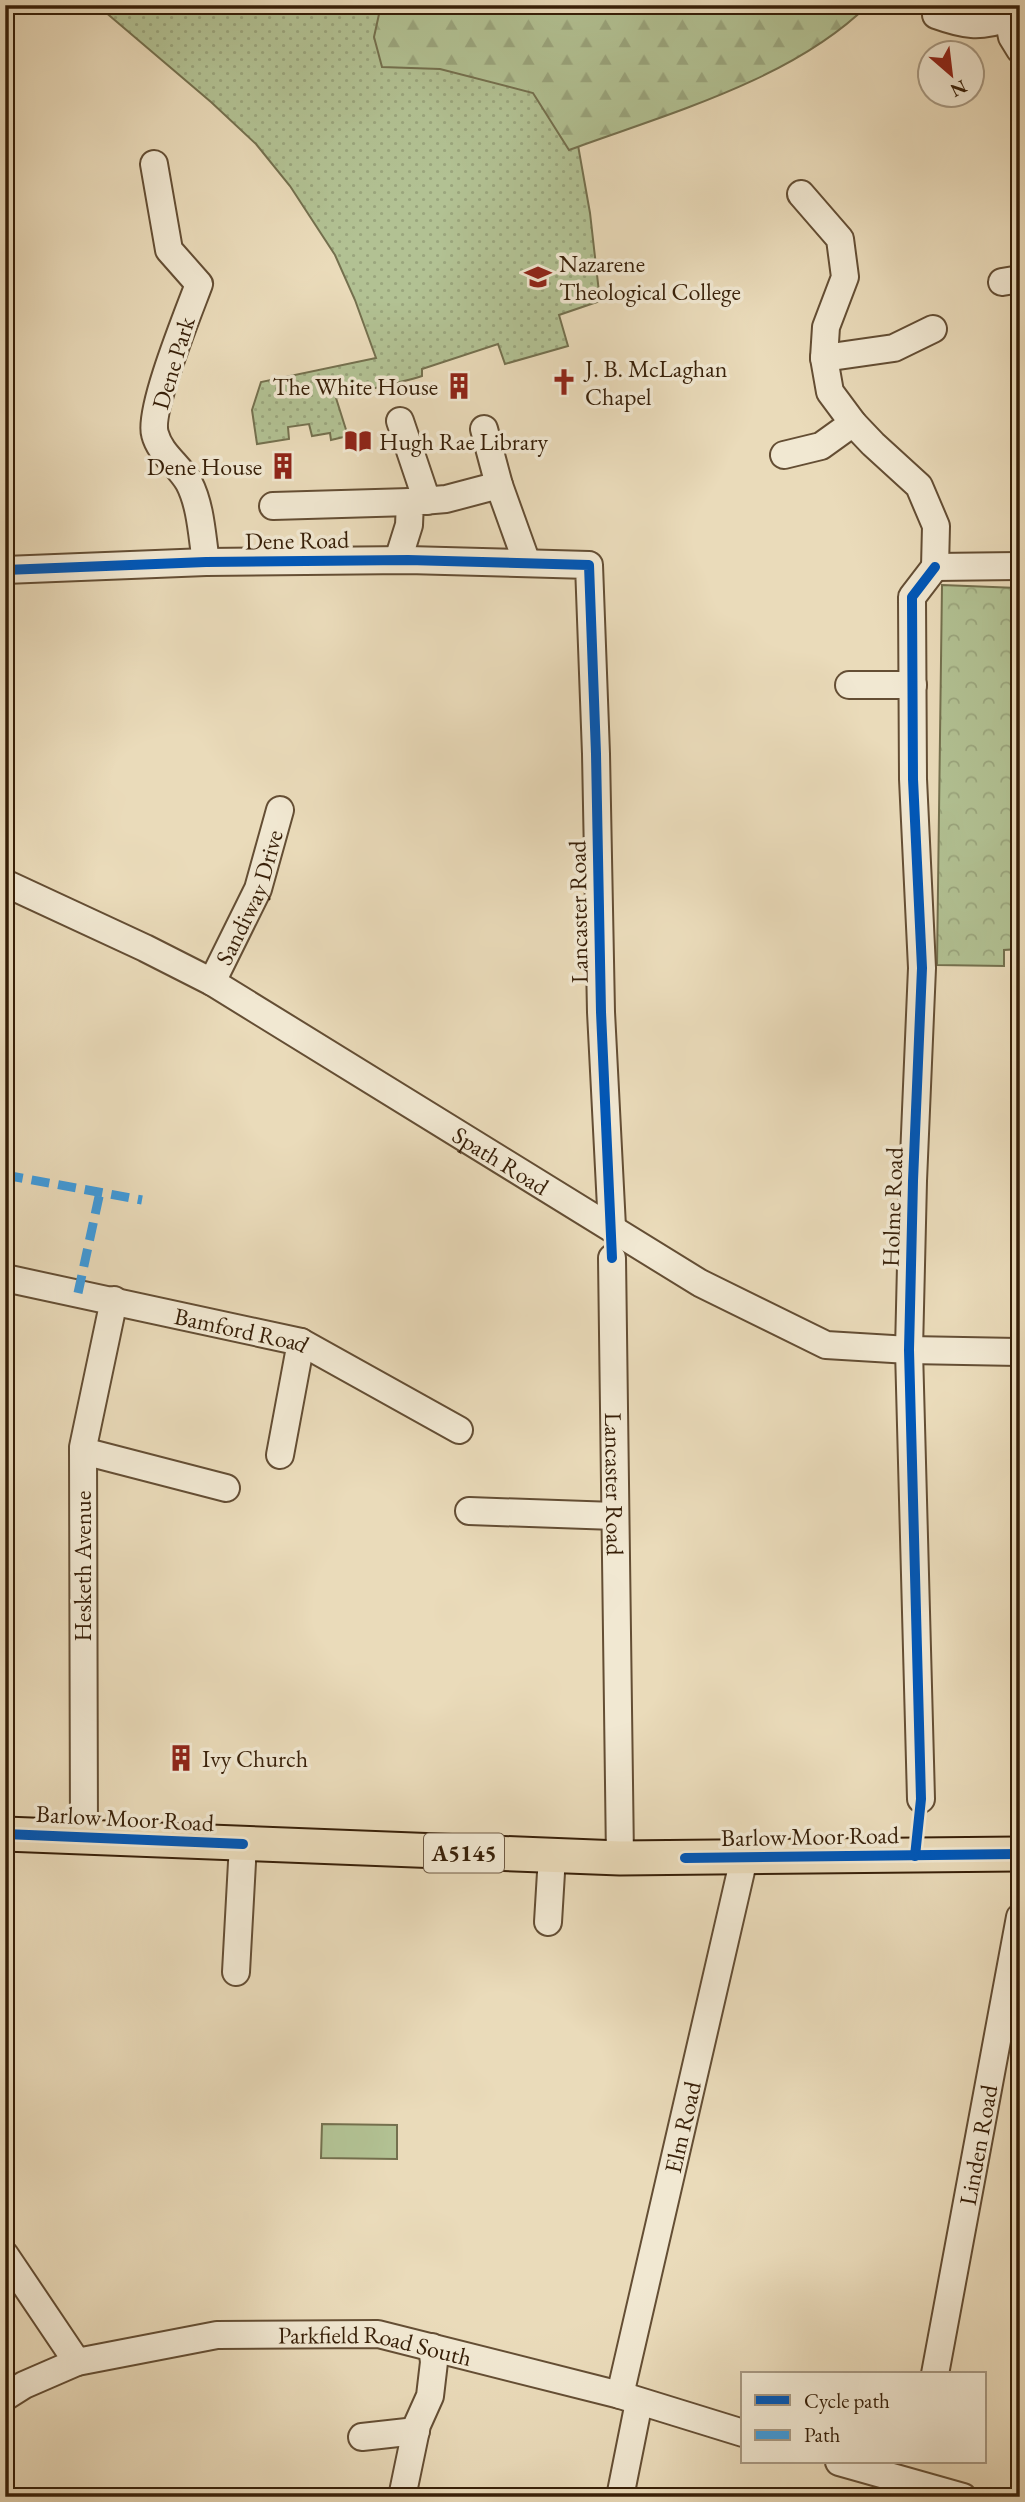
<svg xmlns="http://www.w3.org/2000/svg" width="1025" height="2502" viewBox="0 0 1025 2502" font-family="'EB Garamond',serif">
<defs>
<pattern id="grass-dots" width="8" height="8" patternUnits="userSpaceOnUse" patternTransform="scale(1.75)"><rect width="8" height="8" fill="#b2c193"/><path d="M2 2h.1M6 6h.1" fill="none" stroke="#9aa57d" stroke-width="1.8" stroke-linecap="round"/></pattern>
<pattern id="forest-firs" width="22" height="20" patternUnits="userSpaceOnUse" patternTransform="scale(1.75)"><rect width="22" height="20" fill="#b2c193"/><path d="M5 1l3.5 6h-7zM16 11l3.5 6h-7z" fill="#9aa57d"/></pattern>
<pattern id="park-crowns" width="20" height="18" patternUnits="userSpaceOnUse" patternTransform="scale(1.75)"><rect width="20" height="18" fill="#b2c193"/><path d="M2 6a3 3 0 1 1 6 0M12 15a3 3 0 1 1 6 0" fill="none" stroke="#9aa57d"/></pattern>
</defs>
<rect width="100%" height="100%" fill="#eadbba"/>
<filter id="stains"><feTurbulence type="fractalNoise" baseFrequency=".00286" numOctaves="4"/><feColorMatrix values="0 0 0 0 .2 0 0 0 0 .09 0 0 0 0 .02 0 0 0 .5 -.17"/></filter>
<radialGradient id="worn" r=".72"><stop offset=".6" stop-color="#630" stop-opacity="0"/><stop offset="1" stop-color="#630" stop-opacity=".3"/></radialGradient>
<path fill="url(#grass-dots)" stroke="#74704e" stroke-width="2" d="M 97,5 L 539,5 L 576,134 L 590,213 L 600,301 L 559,315 L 568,346 L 505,364 L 498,344 L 422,369 L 422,376 C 394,385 365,389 336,398 L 348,436 L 331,440 L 330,433 L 312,436 L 309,424 L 288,427 L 289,439 L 257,444 L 252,410 L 261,382 L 376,358 L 355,300 L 335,255 L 290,186 L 256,144 L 211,102 Z"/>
<path fill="url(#forest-firs)" stroke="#74704e" stroke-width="2" d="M 381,5 L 868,5 C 792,80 667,114 569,150 L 533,93 L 440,69 L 382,67 L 374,37 Z"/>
<polygon fill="url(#park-crowns)" stroke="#74704e" stroke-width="2" points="942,585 1020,588 1020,949 1004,950 1004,966 937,965"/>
<polygon fill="#b2c193" stroke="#74704e" stroke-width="2" points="322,2124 397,2125 397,2159 321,2158"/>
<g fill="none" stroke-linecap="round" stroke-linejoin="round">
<defs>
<g id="minor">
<polyline points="1015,5 1008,18 1012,37 1020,50"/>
<path d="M 936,15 C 964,25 979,28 1008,18"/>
<path d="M 154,164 L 169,250 L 199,284 C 189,311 148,411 155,434 C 160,454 180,466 189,483 C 201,506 202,537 206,562"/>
<polyline points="801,194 840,239 845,277 826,327 824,358 830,392 853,423 873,444 919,486 936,526 935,567"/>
<polyline points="1002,282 1020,279"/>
<polyline points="824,358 894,348 933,329"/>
<polyline points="400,421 427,501"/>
<polyline points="484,429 499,485"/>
<polyline points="784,455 821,446 853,423"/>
<polyline points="273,506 410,502"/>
<polyline points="398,560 409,525 410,502 446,499 499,485 527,563"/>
<polyline points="935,567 1020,566"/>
<polyline points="5,570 206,562 408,560 589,565 596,754 601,1012 612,1227"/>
<polyline points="849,685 913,685"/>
<path id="s1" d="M 5,883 L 145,948 L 212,982 L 700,1283 L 826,1345 L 909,1350 L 1020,1352"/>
<path id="s2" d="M 212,982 L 258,889 L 280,810"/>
<path id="s3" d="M 612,1258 L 620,1858"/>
<path id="s4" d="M 5,1278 L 301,1342 L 459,1430"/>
<polyline points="83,1451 226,1488"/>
<polyline points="280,1455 301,1342"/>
<polyline points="469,1511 615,1516"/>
<polyline points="921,1799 909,1350 913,1181 922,968 913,779 912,597 935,567"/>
<polyline points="84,1836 83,1447 114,1300"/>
<polyline points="548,1922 552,1856"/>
<polyline points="236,1972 243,1844"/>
<polyline points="5,2255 77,2362"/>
<path id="s5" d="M 935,2374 L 1020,1917"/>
<path id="s6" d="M 620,2395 L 744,1858"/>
<path id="s7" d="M 5,2397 L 24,2385 L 77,2362 L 217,2335 L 378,2334 L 620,2395 L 743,2433"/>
<polyline points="362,2437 416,2431"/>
<polyline points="839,2462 963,2497"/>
<polyline points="402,2497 417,2425 430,2396 434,2362 432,2347"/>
<polyline points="620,2497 639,2402"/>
</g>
<polyline id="major" points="5,1834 620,1858 1020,1854"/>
</defs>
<use href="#minor" stroke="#644e34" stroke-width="30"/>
<use href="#major" stroke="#371f08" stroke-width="37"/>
<use href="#minor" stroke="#f1e8d2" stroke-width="26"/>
<use href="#major" stroke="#eadbba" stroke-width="33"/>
<g stroke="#3e9bdd" stroke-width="9" stroke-dasharray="18 9" stroke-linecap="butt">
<polyline points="5,1175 142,1200"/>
<polyline points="78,1293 100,1192"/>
</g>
<defs>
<g id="cycleway">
<polyline points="5,570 206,562 408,560 589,565 596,754 601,1012 612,1258"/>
<polyline points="5,1834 243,1844"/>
<polyline points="915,1856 921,1799 909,1350 913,1181 922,968 913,779 912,597 935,567"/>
<polyline points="685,1858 1020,1854"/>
</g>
</defs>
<use href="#cycleway" stroke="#f1e8d2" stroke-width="15"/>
<use href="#cycleway" stroke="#0057b8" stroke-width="10"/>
</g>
<defs>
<symbol id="university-bare" viewBox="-9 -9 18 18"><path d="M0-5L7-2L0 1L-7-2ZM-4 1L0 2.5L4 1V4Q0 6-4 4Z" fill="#8f2418" stroke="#f1e8d2" stroke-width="2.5" paint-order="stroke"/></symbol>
<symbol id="church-bare" viewBox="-9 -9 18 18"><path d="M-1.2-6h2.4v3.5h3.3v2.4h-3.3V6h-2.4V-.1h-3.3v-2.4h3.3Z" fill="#8f2418" stroke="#f1e8d2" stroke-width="2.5" paint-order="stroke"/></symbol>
<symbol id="building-bare" viewBox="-9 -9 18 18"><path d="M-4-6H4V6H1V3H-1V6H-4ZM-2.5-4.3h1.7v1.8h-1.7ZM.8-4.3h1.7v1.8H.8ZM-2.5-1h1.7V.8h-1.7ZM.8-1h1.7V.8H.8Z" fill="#8f2418" stroke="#f1e8d2" stroke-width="2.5" paint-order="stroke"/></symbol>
<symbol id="library-bare" viewBox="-9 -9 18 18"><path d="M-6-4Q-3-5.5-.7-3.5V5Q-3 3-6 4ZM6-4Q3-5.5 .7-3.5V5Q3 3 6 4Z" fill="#8f2418" stroke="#f1e8d2" stroke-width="2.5" paint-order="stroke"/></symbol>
</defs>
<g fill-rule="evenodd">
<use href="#university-bare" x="519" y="258" width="38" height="38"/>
<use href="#church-bare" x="545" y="363" width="38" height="38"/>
<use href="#building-bare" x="440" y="367" width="38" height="38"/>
<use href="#library-bare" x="339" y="422" width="38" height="38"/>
<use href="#building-bare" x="264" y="447" width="38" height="38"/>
<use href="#building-bare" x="162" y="1739" width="38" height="38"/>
</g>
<g text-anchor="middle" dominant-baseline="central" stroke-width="7" stroke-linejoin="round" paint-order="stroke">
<rect fill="#f1e8d2" stroke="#6f5b45" stroke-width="2" x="424" y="1833.5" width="80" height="39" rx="5"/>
<g font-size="23" font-weight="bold" fill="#371f08">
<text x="464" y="1853">A5145</text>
</g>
<g font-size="24" fill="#371f08" stroke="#f1e8d2" text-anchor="start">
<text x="559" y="263">Nazarene<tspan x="559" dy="28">Theological College</tspan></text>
<text x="585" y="368">J. B. McLaghan<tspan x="585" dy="28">Chapel</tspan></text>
<text x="438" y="386" text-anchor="end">The White House</text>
<text x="379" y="441">Hugh Rae Library</text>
<text x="262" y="466" text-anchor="end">Dene House</text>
<text x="202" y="1758">Ivy Church</text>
</g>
<g font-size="24" fill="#371f08" stroke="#f1e8d2">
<text transform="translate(173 363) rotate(-73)">Dene Park</text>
<text transform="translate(297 540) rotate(-1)">Dene Road</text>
<text stroke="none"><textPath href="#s2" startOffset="93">Sandiway Drive</textPath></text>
<text transform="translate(578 912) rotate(-91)">Lancaster Road</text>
<text stroke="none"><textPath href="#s1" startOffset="569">Spath Road</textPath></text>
<text transform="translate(892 1207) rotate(-88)">Holme Road</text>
<text stroke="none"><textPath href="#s4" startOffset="242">Bamford Road</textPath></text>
<text stroke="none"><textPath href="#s3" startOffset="226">Lancaster Road</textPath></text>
<text transform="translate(82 1566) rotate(-90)">Hesketh Avenue</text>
<text transform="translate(125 1818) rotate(3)">Barlow Moor Road</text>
<text transform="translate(810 1836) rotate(-1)">Barlow Moor Road</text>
<text stroke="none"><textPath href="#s6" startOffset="275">Elm Road</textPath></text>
<text stroke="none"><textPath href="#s5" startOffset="233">Linden Road</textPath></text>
<text stroke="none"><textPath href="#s7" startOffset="382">Parkfield Road South</textPath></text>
</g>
</g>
<rect width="1025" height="2502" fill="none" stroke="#eadbba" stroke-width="28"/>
<rect x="7" y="7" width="1011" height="2488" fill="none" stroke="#371f08" stroke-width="3.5"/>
<rect x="14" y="14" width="997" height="2474" fill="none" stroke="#371f08" stroke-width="2"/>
<rect x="741" y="2372" width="245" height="91" fill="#f1e8d2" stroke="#a79881" stroke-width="2"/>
<rect x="755" y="2395" width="35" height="10" fill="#0057b8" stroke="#a79881" stroke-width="2"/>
<text x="804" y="2408" font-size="21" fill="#371f08">Cycle path</text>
<rect x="755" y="2430" width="35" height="10" fill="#3e9bdd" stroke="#a79881" stroke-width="2"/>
<text x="804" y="2442" font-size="21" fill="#371f08">Path</text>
<g transform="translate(951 74) rotate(152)"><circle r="33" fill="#f1e8d2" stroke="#a79881" stroke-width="2"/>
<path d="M0-5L12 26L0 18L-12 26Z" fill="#8f2418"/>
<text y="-10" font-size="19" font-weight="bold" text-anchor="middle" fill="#371f08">N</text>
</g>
<rect width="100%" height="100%" filter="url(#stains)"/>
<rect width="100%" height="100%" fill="url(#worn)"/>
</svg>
